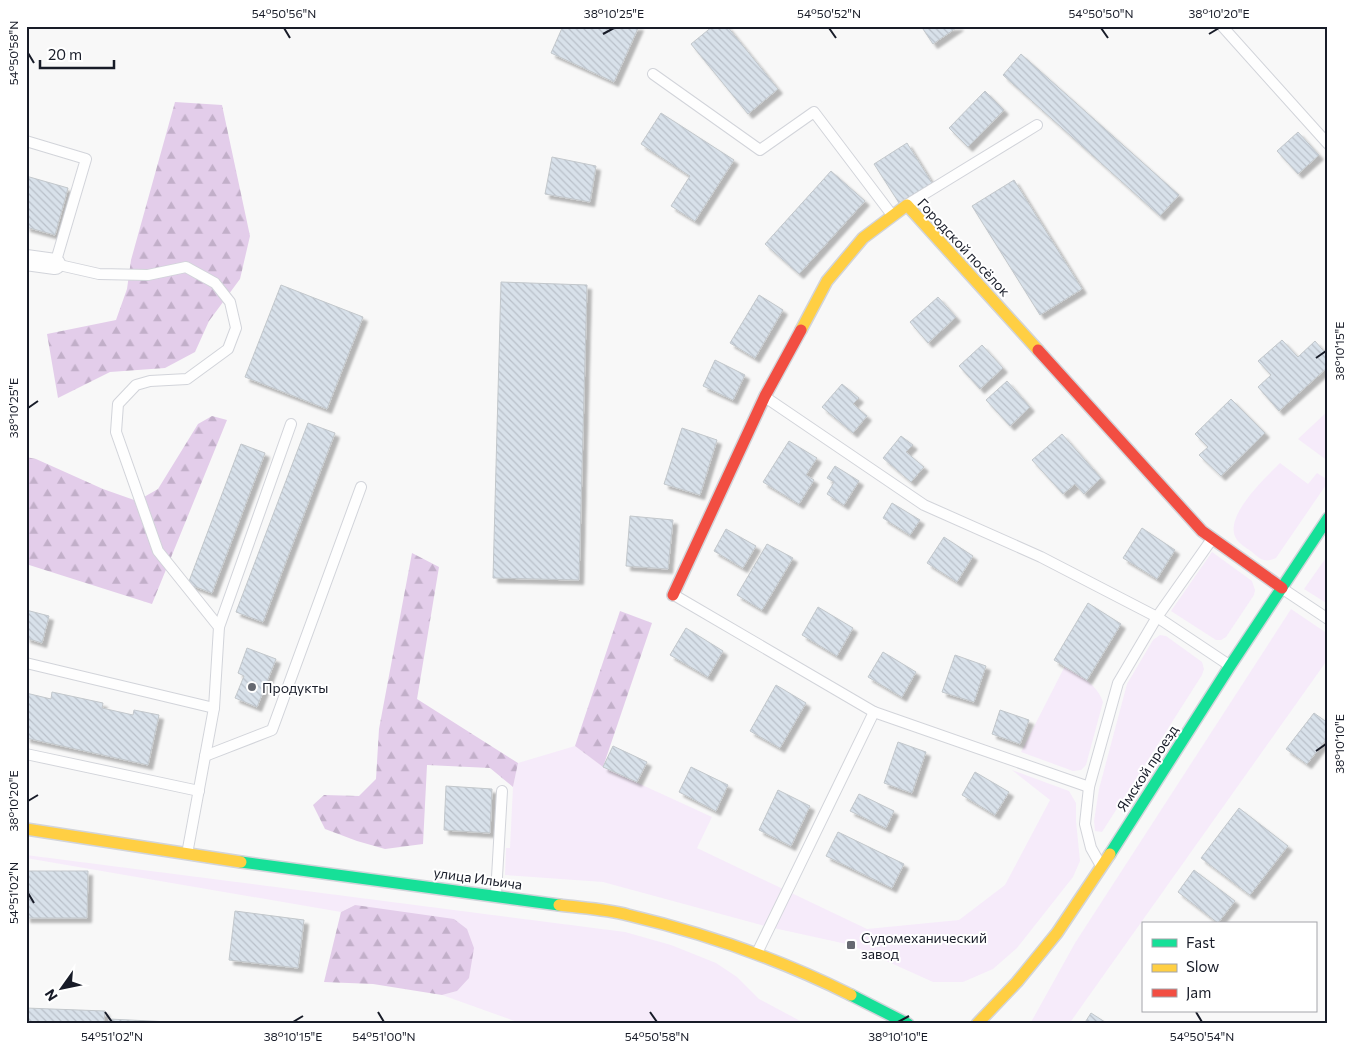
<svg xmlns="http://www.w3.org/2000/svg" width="1354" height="1050" viewBox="0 0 1354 1050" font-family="Commissioner,sans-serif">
<defs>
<pattern id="forest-firs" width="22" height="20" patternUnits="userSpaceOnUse" patternTransform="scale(1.25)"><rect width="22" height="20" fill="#e3cdea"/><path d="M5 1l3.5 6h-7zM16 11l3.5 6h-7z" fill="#c2afc9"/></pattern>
<pattern id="building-back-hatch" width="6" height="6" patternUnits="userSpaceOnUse" patternTransform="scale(1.25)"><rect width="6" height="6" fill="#d8e1ea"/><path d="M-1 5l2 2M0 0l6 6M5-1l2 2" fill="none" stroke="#b9c0c9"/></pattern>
<filter id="shadow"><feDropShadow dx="4.5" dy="4.5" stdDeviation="1" flood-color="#0004"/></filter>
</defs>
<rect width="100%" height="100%" fill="#f8f8f8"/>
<g fill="#f6ebfa">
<polygon points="1328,411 1328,461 1298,439"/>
<path d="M 1280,463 L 1308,484 L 1317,473 L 1328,480 L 1328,482 L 1276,558 C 1265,563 1261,560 1252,552 C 1248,549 1241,545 1237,540 C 1221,518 1266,477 1280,463 Z"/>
<polygon points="1212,552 1252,581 1255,590 1254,595 1226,637 1221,640 1216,640 1171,611"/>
<polygon points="1328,555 1328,604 1304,589"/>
<polygon points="1291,609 1328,634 1328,659 1069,1024 1030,1024 1075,943"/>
<polygon points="1160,635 1166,636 1202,662 1204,669 1202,675 1102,832 1095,831 1094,821 1099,789 1127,684 1153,640"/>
<path d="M 1065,666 C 1080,676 1097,684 1103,702 L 1086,765 L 1081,770 L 1073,771 L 1021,752 Z"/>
<polygon points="575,746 603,767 712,817 697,848 867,929 959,920 1005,885 1050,800 1012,770 1069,791 1076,803 1076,821 1080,861 1073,877 1017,948 993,969 963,982 933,982 851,945 769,927 603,882 505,875 506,848 510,848 513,787 518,763"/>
<polygon points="26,855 625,932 671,945 716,963 737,977 759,999 806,1024 523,1024 442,995 457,991 355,905 341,912 26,858"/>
</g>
<g fill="url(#forest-firs)">
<polygon points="175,102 222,105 250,236 240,279 209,321 195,352 165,368 110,372 58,398 47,334 116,320 127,289 131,260"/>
<polygon points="212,416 227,420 152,604 26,564 26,457 36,459 103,489 137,501 158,489 198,424"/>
<polygon points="412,553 439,567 417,699 518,763 513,787 490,768 427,765 423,844 385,849 357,841 325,829 313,805 324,795 359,796 376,779 379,729"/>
<polygon points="620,611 652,623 603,767 575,746"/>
<polygon points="355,905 454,919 467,929 474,948 469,978 457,991 442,995 373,984 324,982 341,912"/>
</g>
<g fill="url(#building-back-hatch)" stroke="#c2c7cb" filter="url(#shadow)">
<polygon points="563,26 639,26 614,82 551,53"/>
<polygon points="713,26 727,26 778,89 748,114 691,44"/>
<polygon points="921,26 959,26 933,44"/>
<polygon points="1021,54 1179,195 1160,216 1003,75"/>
<polygon points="985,91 1004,110 968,147 949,128"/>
<polygon points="661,113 734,160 695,221 671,206 690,176 641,144"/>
<polygon points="1298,132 1319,155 1298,174 1277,151"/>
<polygon points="907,143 932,183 899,203 874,164"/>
<polygon points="552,157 596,166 590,202 545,194"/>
<polygon points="831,171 865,201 799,274 765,244"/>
<polygon points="26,176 68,188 55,235 26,227"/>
<polygon points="1014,180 1082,289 1040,315 972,206"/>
<polygon points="501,282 587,285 579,580 493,578"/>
<polygon points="281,285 363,317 327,409 245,377"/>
<polygon points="759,295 783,310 755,358 730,343"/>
<polygon points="938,297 956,317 928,343 910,322"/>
<polygon points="1282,340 1298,357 1315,341 1328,356 1328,367 1279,411 1258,387 1271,375 1258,361"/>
<polygon points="982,345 1003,368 980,389 959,366"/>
<polygon points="715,360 745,375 733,400 703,386"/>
<polygon points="1007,381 1030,407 1010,426 986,400"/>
<polygon points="842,384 859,398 853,404 867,416 853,433 822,407"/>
<polygon points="1231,399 1265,433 1221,476 1199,455 1208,447 1195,434"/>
<polygon points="308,423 335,433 263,622 236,612"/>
<polygon points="682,428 717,440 700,495 664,484"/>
<polygon points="1062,434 1101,478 1084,494 1075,484 1063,494 1032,460"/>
<polygon points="901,436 913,445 906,452 924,467 911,482 883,458"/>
<polygon points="789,441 817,458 806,475 814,480 799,504 763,482"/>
<polygon points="241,444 265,453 212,593 188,584"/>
<polygon points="835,466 859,481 844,505 827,494 834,482 827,478"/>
<polygon points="892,503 920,520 910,535 883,518"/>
<polygon points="630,516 673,520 668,569 626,566"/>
<polygon points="1142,528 1175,550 1157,579 1123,558"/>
<polygon points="726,529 756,546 743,568 714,551"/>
<polygon points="944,537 973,556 957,582 927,563"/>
<polygon points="767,544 793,558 762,610 737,595"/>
<polygon points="1088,603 1121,624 1087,680 1054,660"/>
<polygon points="818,607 853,628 837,656 802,635"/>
<polygon points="26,610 49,616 42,643 26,638"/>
<polygon points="686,628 723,651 708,677 670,655"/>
<polygon points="247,648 276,659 257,707 235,698 244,676 238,673"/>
<polygon points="883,652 916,672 902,697 868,677"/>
<polygon points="955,655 986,666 974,702 942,692"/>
<polygon points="776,685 806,703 780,748 750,731"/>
<polygon points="52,692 103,703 102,708 133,715 134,710 159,715 148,765 26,738 26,693 51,699"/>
<polygon points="1000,710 1029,720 1020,744 992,734"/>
<polygon points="1314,713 1328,723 1328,737 1307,764 1286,749"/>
<polygon points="898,742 926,752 912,793 884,783"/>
<polygon points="613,746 647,762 637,782 603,767"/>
<polygon points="691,767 728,785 716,811 679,792"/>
<polygon points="975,772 1009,792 995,815 962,795"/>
<polygon points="446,786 492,789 490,833 444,830"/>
<polygon points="778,790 810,806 791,846 759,830"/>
<polygon points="859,794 894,811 886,828 850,811"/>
<polygon points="1239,808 1288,846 1250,895 1201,858"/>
<polygon points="838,832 904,864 892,888 826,856"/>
<polygon points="1194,870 1235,901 1218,923 1178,892"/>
<polygon points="26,871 88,871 87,918 26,918"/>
<polygon points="235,911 304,920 298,968 229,960"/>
<polygon points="26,1008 105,1011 104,1024 26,1024"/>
<polygon points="1091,1013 1108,1024 1084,1024"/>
<polygon points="109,1019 212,1024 109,1024"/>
</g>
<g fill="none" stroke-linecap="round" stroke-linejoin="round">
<defs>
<g id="lane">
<polyline points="1222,26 1328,144"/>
<polyline points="653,74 760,150 814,112 892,215"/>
<polyline points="26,141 86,159 55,264 99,274 148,275 186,267 215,283 230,302 236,328 228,349 187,379 150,381 136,385 118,404 116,432 158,551 219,627"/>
<polyline points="908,204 1037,125"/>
<polyline points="765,397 924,505 1041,557 1157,617 1229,665"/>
<polyline points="1283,589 1328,619"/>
<polyline points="674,595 874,712 1089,787"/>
<polyline points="26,663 214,708 187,854"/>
<polyline points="214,708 219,627 291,424"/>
<polyline points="26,754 199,791"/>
<polyline points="205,756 272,730 361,487"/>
<polyline points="1100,864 1091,848 1085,824 1089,787 1118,683 1157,617 1212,539"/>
<polyline points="496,894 502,791"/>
<polyline points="757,953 874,712"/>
</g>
<polyline id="street" points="26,260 55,264"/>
<g id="fast">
<polyline points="1110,854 1230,666 1328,518"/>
<polyline points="241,862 559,905"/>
<polyline points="851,995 908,1024"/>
</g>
<g id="slow">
<polyline points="801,330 827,281 863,238 907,205 1038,350"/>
<polyline points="26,829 241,862"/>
<path d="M 559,905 C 582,908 606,909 628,915 C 704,933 781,960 851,995"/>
<polyline points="977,1024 1017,982 1057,933 1110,854"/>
</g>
<g id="jam">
<polyline points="1038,350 1202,531 1282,588"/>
<polyline points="673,595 765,396 801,330"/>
</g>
</defs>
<use href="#lane" stroke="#d2d4da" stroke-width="12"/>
<use href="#street" stroke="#d2d4da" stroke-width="22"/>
<use href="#fast" stroke="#d2d4da" stroke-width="14"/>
<use href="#slow" stroke="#d2d4da" stroke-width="14"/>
<use href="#jam" stroke="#d2d4da" stroke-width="14"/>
<use href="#lane" stroke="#fefefe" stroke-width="10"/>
<use href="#street" stroke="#fefefe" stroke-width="20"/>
<use href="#fast" stroke="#16e098" stroke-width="11"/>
<use href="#slow" stroke="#ffcf43" stroke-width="11"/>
<use href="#jam" stroke="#f24e42" stroke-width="11"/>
</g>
<path fill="none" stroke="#181c28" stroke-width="2" d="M 284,28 L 290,38M 829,28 L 836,38M 1101,28 L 1108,38M 603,34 L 614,28M 1209,34 L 1219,28M 28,53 L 34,63M 1316,358 L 1326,351M 28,408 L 38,401M 1316,751 L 1326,744M 28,801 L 38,795M 28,893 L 34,903M 105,1012 L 112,1022M 378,1012 L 384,1022M 650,1012 L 657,1022M 1196,1012 L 1202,1022M 293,1022 L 303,1016M 898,1022 L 909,1016"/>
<g fill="#666971" stroke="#fff" stroke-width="2">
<circle cx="252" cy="687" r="5"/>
<rect x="846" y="940" width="10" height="10" rx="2.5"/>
</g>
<g text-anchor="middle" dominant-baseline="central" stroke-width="4" stroke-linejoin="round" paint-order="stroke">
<g font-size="14" fill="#181c28" stroke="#fff">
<text transform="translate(964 247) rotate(47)">Городской посёлок</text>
<text transform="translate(1147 768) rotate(-57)">Ямской проезд</text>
<text transform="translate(478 878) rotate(8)">улица Ильича</text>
</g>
<g font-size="14" fill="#181c28" stroke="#fff" text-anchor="start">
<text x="262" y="687">Продукты</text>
<text x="861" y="937">Судомеханический<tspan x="861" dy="16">завод</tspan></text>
</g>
</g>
<rect width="1354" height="1050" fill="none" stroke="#ffffff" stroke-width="55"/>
<rect x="1142" y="922" width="175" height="90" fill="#ffffff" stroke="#a3a4a9"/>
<rect x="1152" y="939" width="25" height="8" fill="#16e098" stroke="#a3a4a9"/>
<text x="1186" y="948" font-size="15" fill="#181c28">Fast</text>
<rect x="1152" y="964" width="25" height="8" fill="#ffcf43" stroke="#a3a4a9"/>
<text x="1186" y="972" font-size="15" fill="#181c28">Slow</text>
<rect x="1152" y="989" width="25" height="8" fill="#f24e42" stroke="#a3a4a9"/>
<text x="1186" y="998" font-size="15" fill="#181c28">Jam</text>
<g transform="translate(62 988) rotate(237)" stroke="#ffffff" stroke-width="4" paint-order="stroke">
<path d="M0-4L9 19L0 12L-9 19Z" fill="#181c28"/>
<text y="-8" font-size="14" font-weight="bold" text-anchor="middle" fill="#181c28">N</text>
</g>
<path d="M40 60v8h74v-8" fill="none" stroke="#181c28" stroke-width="2.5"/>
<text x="48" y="60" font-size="15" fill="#181c28" stroke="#ffffff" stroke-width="4" paint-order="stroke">20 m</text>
<rect x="28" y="28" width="1298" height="994" fill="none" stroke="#181c28" stroke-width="2"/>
<g font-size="12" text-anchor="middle" fill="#181c28">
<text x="284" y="18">54°50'56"N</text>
<text x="614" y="18">38°10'25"E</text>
<text x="829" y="18">54°50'52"N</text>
<text x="1101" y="18">54°50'50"N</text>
<text x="1219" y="18">38°10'20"E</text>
<text transform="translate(14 53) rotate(-90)" y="4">54°50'58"N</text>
<text transform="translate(1340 351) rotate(-90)" y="4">38°10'15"E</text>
<text transform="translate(14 408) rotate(-90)" y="4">38°10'25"E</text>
<text transform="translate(1340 744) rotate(-90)" y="4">38°10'10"E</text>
<text transform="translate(14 801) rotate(-90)" y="4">38°10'20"E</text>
<text transform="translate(14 893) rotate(-90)" y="4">54°51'02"N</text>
<text x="112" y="1041">54°51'02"N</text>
<text x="293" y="1041">38°10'15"E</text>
<text x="384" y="1041">54°51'00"N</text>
<text x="657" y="1041">54°50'58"N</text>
<text x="898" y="1041">38°10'10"E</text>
<text x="1202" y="1041">54°50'54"N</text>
</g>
</svg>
